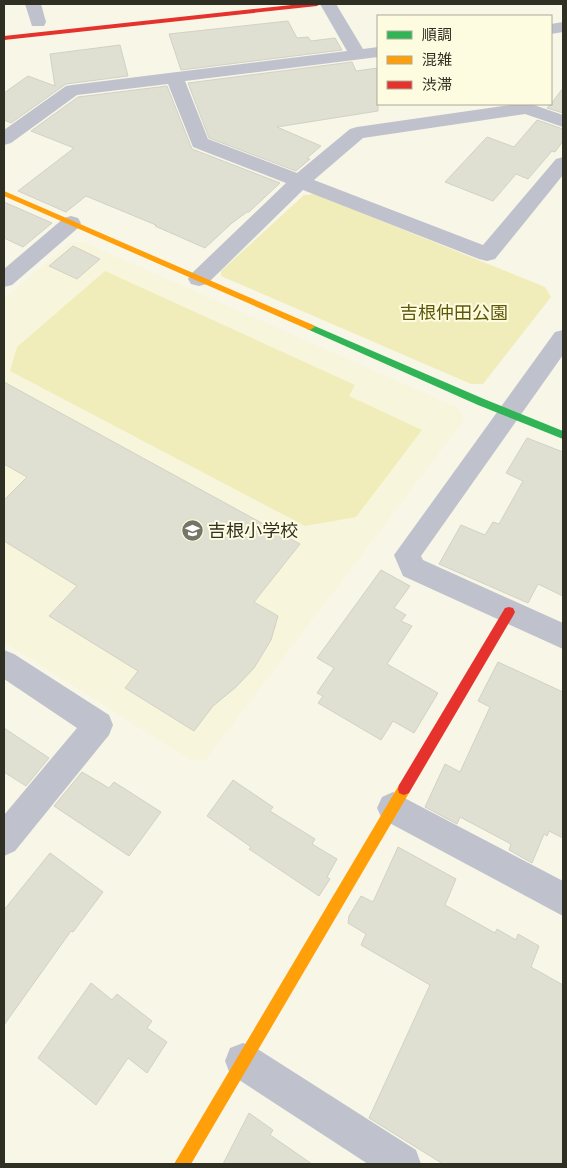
<svg xmlns="http://www.w3.org/2000/svg" width="567" height="1168" viewBox="0 0 567 1168" font-family="Rubik,'Noto Sans JP',sans-serif">
<rect width="100%" height="100%" fill="#f7f6e7"/>
<polygon fill="#f7f5db" points="83,242 458,408 464,420 205,760 191,760 4,642 4,299 70,243"/>
<g fill="#f1edba">
<polygon points="315,194 545,287 551,297 483,384 471,384 221,276 221,271 304,195"/>
<polygon points="105,271 355,385 349,396 422,430 356,517 305,526 10,371 17,347"/>
</g>
<g fill="#dfdfd2" stroke="#d2d1c5">
<polygon points="288,21 297,38 308,37 311,41 335,38 342,50 181,70 169,34"/>
<polygon points="120,45 128,76 66,84 11,123 4,120 4,93 28,76 55,86 50,54"/>
<polygon points="352,62 356,71 378,68 378,111 277,127 321,146 307,158 310,159 296,171 209,138 188,83"/>
<polygon points="167,86 192,149 280,183 249,212 247,212 232,223 205,248 155,226 156,225 86,196 66,212 18,191 74,148 31,131 78,97"/>
<polygon points="563,88 563,113 547,108 551,104"/>
<polygon points="537,120 563,129 563,141 555,152 552,151 528,179 516,174 493,201 445,182 487,137 514,147"/>
<polygon points="4,202 52,223 23,247 4,238"/>
<polygon points="73,246 100,259 77,279 49,266"/>
<polygon points="4,382 300,544 254,602 278,616 271,640 254,668 236,687 213,706 194,731 125,688 138,671 49,616 77,586 4,541 4,500 27,477 4,464"/>
<polygon points="527,438 563,452 563,596 538,584 528,603 439,564 461,525 485,535 493,522 499,524 523,481 506,473"/>
<polygon points="381,570 410,586 394,608 406,615 401,621 412,626 387,664 438,693 414,733 393,721 381,740 318,703 323,696 317,693 334,668 317,658"/>
<polygon points="498,662 563,692 563,838 549,831 547,836 544,834 532,863 509,850 511,844 460,817 457,824 425,807 445,764 460,772 490,707 478,701"/>
<polygon points="4,728 49,758 26,786 4,772"/>
<polygon points="82,772 109,788 114,782 161,812 129,856 54,806"/>
<polygon points="233,780 273,807 270,811 315,839 312,844 337,859 327,877 330,879 319,896 249,849 251,847 207,816"/>
<polygon points="398,847 456,879 445,905 495,933 497,929 516,940 518,934 539,946 531,967 563,985 563,1164 443,1164 369,1118 430,985 361,945 366,934 348,923 349,916 361,896 373,902"/>
<polygon points="50,853 103,892 73,932 71,931 4,1025 4,910"/>
<polygon points="91,983 112,1000 117,994 152,1021 147,1028 167,1042 147,1073 128,1058 96,1105 38,1058"/>
<polygon points="249,1113 273,1130 270,1135 312,1164 223,1164"/>
</g>
<g fill="none" stroke-linecap="round" stroke-linejoin="round">
<g fill="#bfc2cc" fill-rule="evenodd">
<polygon points="25,4 41,4 46,22 44,26 32,26"/>
<polygon points="320,4 336,4 363,49 378,47 378,57 185,81 208,139 297,173 350,129 357,127 517,104 531,104 563,115 563,127 525,114 363,138 314,180 483,245 556,159 563,157 563,175 495,259 487,261 479,259 303,190 207,284 199,286 191,284 188,279 191,274 286,183 193,147 168,84 77,95 11,143 4,145 4,130 66,86 72,85 347,51"/>
<polygon points="563,22 563,32 551,34 551,24"/>
<polygon points="71,216 78,218 81,223 78,228 12,285 4,287 4,269 64,218"/>
<polygon points="563,330 563,355 421,556 423,560 563,623 563,649 403,576 394,555 555,332"/>
<polygon points="4,650 14,654 109,715 113,725 109,735 15,851 4,856 4,815 77,728 4,679"/>
<polygon points="393,792 563,881 563,916 382,819 377,808 382,797"/>
<polygon points="243,1043 256,1048 416,1150 421,1164 368,1164 230,1074 225,1061 230,1048"/>
</g>
<polygon fill="#30b455" fill-rule="evenodd" points="310,324 484,399 563,431 563,439 478,405 307,329 307,325"/>
<g fill="#ff9f0a" fill-rule="evenodd">
<polygon points="4,191 313,325 315,327 310,330 307,329 4,196"/>
<polygon points="404,783 409,785 410,789 409,793 191,1164 174,1164 399,785"/>
</g>
<g fill="#e5322d" fill-rule="evenodd">
<polygon points="301,4 320,4 317,6 4,40 4,36"/>
<polygon points="509,607 513,608 515,612 513,616 409,793 404,795 399,793 398,789 399,785 505,608"/>
</g>
</g>
<defs>
<symbol id="school-disc" viewBox="-11 -11 22 22"><circle r="9.5" fill="#767568" stroke="#fefce0"/><path d="M0-5L7-2L0 1L-7-2ZM-4 1L0 2.5L4 1V4Q0 6-4 4Z" fill="#fff"/></symbol>
</defs>
<g fill-rule="evenodd">
<use href="#school-disc" x="180" y="518" width="25" height="25"/>
</g>
<g text-anchor="middle" dominant-baseline="central" stroke-width="4" stroke-linejoin="round" paint-order="stroke">
<g font-size="18" fill="#5f5808" stroke="#fefce0">
<text x="454" y="313">吉根仲田公園</text>
</g>
<g font-size="18" fill="#302f24" stroke="#fefce0" text-anchor="start">
<text x="208" y="531">吉根小学校</text>
</g>
</g>
<rect width="567" height="1168" fill="none" stroke="#302f24" stroke-width="10"/>
<rect x="377" y="15" width="175" height="90" fill="#fefce0" stroke="#acaa95"/>
<rect x="387" y="31" width="25" height="8" fill="#30b455" stroke="#acaa95"/>
<text x="422" y="40" font-size="15" fill="#302f24">順調</text>
<rect x="387" y="56" width="25" height="8" fill="#ff9f0a" stroke="#acaa95"/>
<text x="422" y="65" font-size="15" fill="#302f24">混雑</text>
<rect x="387" y="81" width="25" height="8" fill="#e5322d" stroke="#acaa95"/>
<text x="422" y="90" font-size="15" fill="#302f24">渋滞</text>
</svg>
